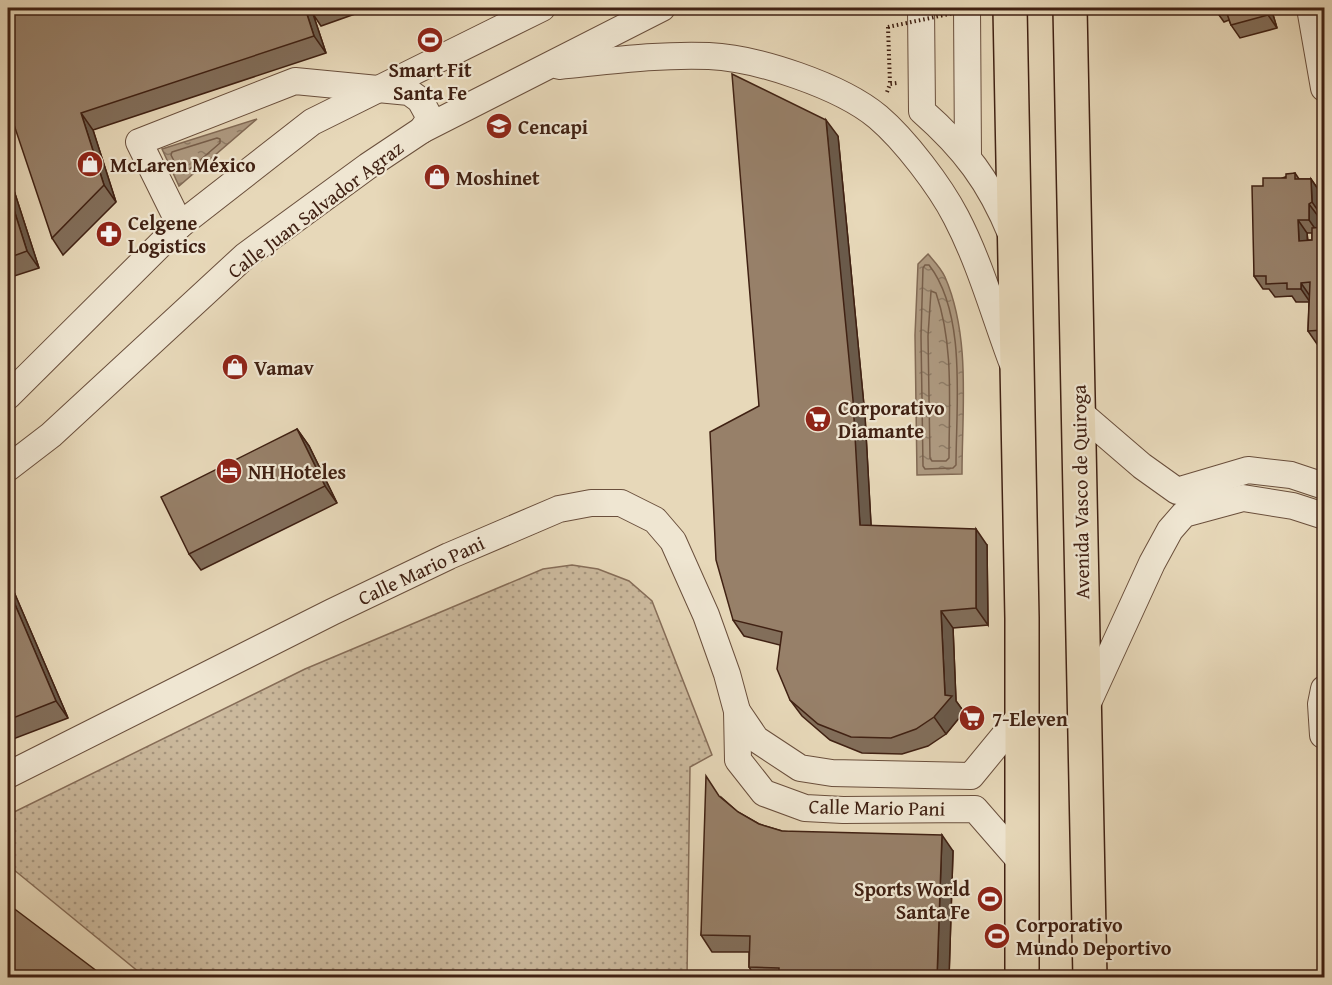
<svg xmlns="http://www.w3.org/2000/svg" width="1332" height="985" viewBox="0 0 1332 985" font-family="'Gentium Book Plus',serif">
<defs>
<pattern id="grass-dots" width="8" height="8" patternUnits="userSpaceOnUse" patternTransform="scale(1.5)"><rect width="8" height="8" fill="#cbb99d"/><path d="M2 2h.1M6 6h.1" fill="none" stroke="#a6967f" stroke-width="1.8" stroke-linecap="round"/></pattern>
<pattern id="water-ripples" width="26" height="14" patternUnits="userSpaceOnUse" patternTransform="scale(1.5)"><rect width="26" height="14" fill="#ae9a81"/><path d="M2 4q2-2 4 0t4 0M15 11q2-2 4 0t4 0" fill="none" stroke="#8f7d68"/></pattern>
</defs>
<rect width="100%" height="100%" fill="#e7d8b9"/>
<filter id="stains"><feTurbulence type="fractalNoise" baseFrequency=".00333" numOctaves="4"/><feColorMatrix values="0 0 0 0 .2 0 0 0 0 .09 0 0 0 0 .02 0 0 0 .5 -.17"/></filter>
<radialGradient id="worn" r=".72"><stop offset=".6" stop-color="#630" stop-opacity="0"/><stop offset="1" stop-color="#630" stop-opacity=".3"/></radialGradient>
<polygon fill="url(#grass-dots)" stroke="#866d58" stroke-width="1.5" points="572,565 598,569 629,581 652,601 712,755 690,767 687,977 145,977 8,865 8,815 305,669 543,569"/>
<g fill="url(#water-ripples)" stroke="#826a55" stroke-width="1.5">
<polygon points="257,119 179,186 162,149"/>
<path d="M 928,254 C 934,261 941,268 945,277 C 971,337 962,410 962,474 L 917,475 L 915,335 L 918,264 Z"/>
</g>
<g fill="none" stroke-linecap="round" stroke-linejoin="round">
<g stroke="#775e4a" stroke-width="1.5">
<polygon points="217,138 220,139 220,143 184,174 180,173 171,155 172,152"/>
<path d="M 925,265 L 929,265 C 967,314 956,406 956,465 L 953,468 L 925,469 L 923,466 L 921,336 L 923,268 Z"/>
<path d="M 931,291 L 936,293 C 954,345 949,403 949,458 L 946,461 L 932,461 L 930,458 L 928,336 Z"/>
</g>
<defs>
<g id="minor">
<path d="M 921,8 L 922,111 C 964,148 990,182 1011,234"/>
<polyline points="967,8 968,157"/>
<polyline points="1310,8 1324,88"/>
<path d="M 559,66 C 609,61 659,54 709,56 C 757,58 841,86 878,117 C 905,140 940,186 956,217 C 980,263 994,314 1012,362"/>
<polyline points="180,225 139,142 295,81 409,92 420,100 430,118 422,130"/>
<polyline points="8,396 180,225 312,122 542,8"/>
<polyline points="1078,411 1142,466 1177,491 1248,470 1291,475 1324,486"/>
<polyline points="8,468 51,435 245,256 368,166 422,130 662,8"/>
<polyline points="1086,707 1152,563 1170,530 1184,514 1243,498 1293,506 1324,516"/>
<polyline points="737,711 756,739 800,768 832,773 971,776 1022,714"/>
<polyline points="1323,735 1321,704 1324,689"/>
<polyline points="8,775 332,612 449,556 559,509 591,503 621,503 655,520 673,541 706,615 727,674 737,711 738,760 764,793 805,808 843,810 975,809 1022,863"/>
</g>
<g id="major">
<polyline points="1010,8 1022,618 1022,978"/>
<polyline points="1070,8 1090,978"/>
</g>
</defs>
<use href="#minor" stroke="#6a4f3c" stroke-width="28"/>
<use href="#major" stroke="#402113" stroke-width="36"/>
<g stroke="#402113" stroke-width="4" stroke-dasharray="1.5 3" stroke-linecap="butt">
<polyline points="888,27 890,84"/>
<polyline points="887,92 890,84 897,83"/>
</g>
<use href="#minor" stroke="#efe6d2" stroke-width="26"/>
<use href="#major" stroke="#e7d8b9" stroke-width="33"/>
<polyline stroke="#402113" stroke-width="4" stroke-dasharray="1.5 3" stroke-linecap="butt" points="888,27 977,8"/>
</g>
<g fill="#826e5a" stroke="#402113" stroke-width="1.5" fill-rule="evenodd">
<polygon points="8,8 372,8 321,26 313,14 326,53 93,130 116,202 63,255 52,238"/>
<polygon points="1214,8 1271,8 1277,28 1240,38 1231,25 1229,20 1224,22"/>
<polygon points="838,136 865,416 871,526 987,545 988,625 953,628 956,701 964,712 946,734 928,746 902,754 862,753 830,740 802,716 790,700 780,645 744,636 733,620 759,406"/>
<polygon points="8,172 39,268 8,278"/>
<path d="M 1295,173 L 1299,179 L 1311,179 L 1320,192 L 1321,215 L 1318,216 L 1318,227 L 1324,227 L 1324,344 L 1317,344 L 1308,331 L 1309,302 L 1296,302 L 1292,296 L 1275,297 L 1269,289 L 1263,289 L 1254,276 L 1263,186 ZM 1307,233 L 1312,233 L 1312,240 L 1308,240 Z"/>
<polygon points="297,429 309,446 337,503 201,570 189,554"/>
<polygon points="8,578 68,718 8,741"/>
<polygon points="721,797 738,812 759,824 782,831 953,851 949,978 756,978 749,967 749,952 712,952 701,935"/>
</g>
<g fill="#6a5a4a" stroke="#402113" stroke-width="1.5">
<polygon points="305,8 308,8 313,14 326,53 314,36"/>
<polygon points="1266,8 1271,8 1277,28 1268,15"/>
<polygon points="81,113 93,130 116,202 104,185"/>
<polygon points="826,120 838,136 865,416 872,542 860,525"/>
<polygon points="8,172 39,268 27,251 8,191"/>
<polygon points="1311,179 1320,192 1321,215 1312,202"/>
<polygon points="1309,204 1318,216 1318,233 1309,220"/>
<polygon points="1298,220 1307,233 1308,254 1299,241"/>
<polygon points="1301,283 1310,296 1310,302 1301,289"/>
<polygon points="297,429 309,446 337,503 325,486"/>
<polygon points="976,529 987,545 988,625 976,608"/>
<polygon points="8,578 68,718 56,701 8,588"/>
<polygon points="941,611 953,628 956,701 964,712 946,734 934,717 945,695"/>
<polygon points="942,835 953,851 949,978 937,978"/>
</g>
<g fill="#978069" stroke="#402113" stroke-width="1.5">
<polygon points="8,8 305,8 314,36 81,113 104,185 52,238 8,107"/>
<polygon points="1225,8 1266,8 1268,15 1231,25"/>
<polygon points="732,74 826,120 853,400 860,525 976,529 976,608 941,611 945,695 952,696 934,717 916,729 891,738 851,737 818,724 790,700 777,669 782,632 733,620 716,560 710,432 759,406"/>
<polygon points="1295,173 1295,179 1311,179 1312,202 1309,204 1309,220 1298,220 1299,241 1312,240 1312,228 1324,227 1324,330 1308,331 1310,282 1301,283 1301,289 1287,289 1287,283 1266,284 1266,276 1254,276 1252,186 1263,186 1263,178 1286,178 1286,174"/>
<polygon points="8,191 27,251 8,258"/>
<polygon points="297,429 325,486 189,554 161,497"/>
<polygon points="8,588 56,701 8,720"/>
<polygon points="706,776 719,796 738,812 759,824 782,831 942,835 937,978 779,978 779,968 749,967 750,936 701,935"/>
<polygon points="8,904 106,978 8,978"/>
</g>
<defs>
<symbol id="stadium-disc" viewBox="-11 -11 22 22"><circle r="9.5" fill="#8f2418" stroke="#efe6d2"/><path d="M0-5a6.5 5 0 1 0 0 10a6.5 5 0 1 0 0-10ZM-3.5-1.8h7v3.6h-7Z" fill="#fff"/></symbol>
<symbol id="university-disc" viewBox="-11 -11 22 22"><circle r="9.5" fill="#8f2418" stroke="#efe6d2"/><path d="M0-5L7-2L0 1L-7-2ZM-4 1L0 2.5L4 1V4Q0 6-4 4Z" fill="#fff"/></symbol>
<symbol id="shop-disc" viewBox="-11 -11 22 22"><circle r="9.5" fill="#8f2418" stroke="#efe6d2"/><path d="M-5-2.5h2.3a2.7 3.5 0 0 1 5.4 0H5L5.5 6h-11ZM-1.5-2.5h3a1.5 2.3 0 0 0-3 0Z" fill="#fff"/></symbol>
<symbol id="pharmacy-disc" viewBox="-11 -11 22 22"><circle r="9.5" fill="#8f2418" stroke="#efe6d2"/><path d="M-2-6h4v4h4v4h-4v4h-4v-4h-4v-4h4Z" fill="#fff"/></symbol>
<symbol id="supermarket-disc" viewBox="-11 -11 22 22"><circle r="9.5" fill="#8f2418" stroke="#efe6d2"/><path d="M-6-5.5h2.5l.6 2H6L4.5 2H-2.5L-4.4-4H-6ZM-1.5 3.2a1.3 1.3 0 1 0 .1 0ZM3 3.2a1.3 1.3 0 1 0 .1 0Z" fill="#fff"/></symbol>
<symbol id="hotel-disc" viewBox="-11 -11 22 22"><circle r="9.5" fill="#8f2418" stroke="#efe6d2"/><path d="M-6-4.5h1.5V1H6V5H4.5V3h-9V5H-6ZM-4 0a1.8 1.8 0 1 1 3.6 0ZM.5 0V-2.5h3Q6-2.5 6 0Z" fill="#fff"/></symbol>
</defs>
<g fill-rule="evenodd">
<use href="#stadium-disc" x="415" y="25" width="30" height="30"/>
<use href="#university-disc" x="484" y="111" width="30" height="30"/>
<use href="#shop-disc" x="75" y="149" width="30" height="30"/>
<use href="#shop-disc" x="422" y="162" width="30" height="30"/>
<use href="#pharmacy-disc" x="94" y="219" width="30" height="30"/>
<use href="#shop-disc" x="220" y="352" width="30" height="30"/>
<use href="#supermarket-disc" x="803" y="404" width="30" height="30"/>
<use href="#hotel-disc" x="214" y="456" width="30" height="30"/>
<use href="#supermarket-disc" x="957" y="703" width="30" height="30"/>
<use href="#stadium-disc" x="975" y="884" width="30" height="30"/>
<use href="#stadium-disc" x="982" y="921" width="30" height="30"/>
</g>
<g text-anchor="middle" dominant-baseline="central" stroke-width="4.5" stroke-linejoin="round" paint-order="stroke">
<g font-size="20" font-weight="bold" fill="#402113" stroke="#efe6d2" text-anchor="start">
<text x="430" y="69" text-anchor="middle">Smart Fit<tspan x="430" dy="23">Santa Fe</tspan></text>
<text x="518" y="126">Cencapi</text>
<text x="110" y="164">McLaren México</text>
<text x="456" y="177">Moshinet</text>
<text x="128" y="222">Celgene<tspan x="128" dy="23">Logistics</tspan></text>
<text x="254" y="367">Vamav</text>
<text x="838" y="407">Corporativo<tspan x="838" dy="23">Diamante</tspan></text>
<text x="248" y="471">NH Hoteles</text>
<text x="992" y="718">7-Eleven</text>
<text x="970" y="888" text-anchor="end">Sports World<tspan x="970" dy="23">Santa Fe</tspan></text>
<text x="1016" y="924">Corporativo<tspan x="1016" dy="23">Mundo Deportivo</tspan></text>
</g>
<g font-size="20" fill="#402113" stroke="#efe6d2">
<text transform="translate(315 209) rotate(-37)">Calle Juan Salvador Agraz</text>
<text transform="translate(1080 492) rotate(-91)">Avenida Vasco de Quiroga</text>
<text transform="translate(421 570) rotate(-25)">Calle Mario Pani</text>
<text transform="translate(877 807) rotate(1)">Calle Mario Pani</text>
</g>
</g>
<rect width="1332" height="985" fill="none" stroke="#e7d8b9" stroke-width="30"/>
<rect x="9" y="9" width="1314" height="967" fill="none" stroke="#402113" stroke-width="3"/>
<rect x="15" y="15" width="1302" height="955" fill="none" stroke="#402113" stroke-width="1.5"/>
<rect width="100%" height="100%" filter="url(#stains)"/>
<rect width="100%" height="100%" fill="url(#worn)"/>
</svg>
